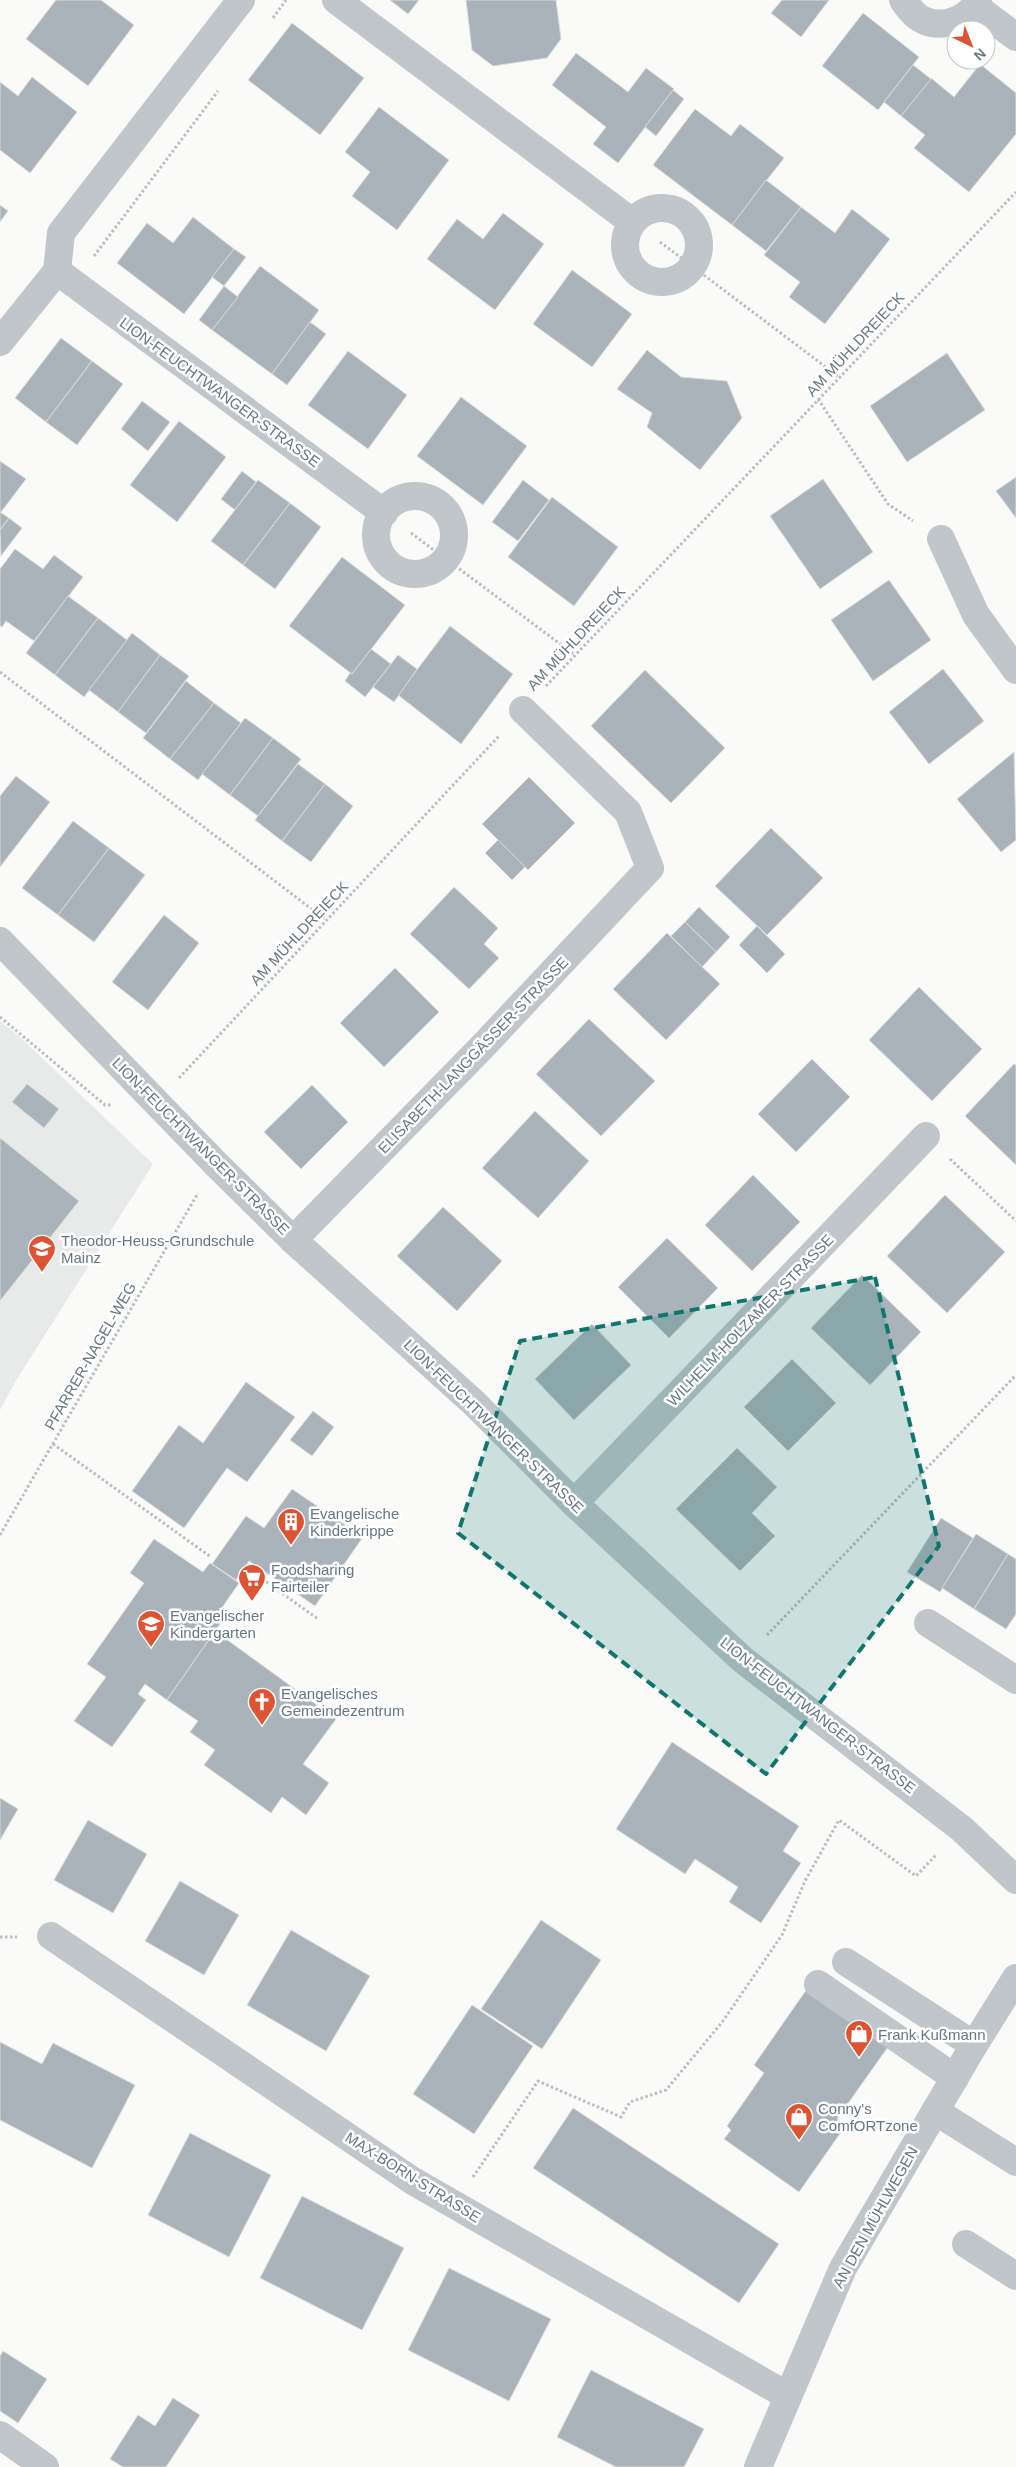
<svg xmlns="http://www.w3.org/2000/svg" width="1016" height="2467" viewBox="0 0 1016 2467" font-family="Arial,sans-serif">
<rect width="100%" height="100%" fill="#fafaf8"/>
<polygon fill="#e8e9e9" points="0,1021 21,1038 153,1164 15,1382 0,1410"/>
<g fill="#aab3b9" stroke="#dcdcda">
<polygon points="56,0 101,0 134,25 88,86 26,39"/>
<polygon points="390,0 419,0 408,14"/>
<polygon points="466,0 556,0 561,39 547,58 493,66 472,50"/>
<polygon points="782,0 829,0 801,37 771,13"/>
<polygon points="863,13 919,57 878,110 822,66"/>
<polygon points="292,23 364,78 320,135 248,80"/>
<polygon points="576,53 628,92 646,68 674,89 618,163 593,144 606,127 552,85"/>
<polygon points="980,64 1016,93 1016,134 969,192 914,148 925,135 901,116 931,78 954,97"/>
<polygon points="913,65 931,79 901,116 884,102"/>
<polygon points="32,77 77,112 30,173 0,150 0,82 18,96"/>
<polygon points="673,90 684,99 656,136 645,127"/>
<polygon points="379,107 449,160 397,230 352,196 370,172 345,152"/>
<polygon points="695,109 731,136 740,124 784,158 732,225 653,165"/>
<polygon points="766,180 801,207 766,251 732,225"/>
<polygon points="0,205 8,211 0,222"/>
<polygon points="801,207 835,233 852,209 890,239 825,324 789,297 800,282 764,255"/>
<polygon points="503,213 544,244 495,310 427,259 457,219 483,239"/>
<polygon points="193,217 234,249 184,314 117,263 147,223 173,243"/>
<polygon points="234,249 246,257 224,286 212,277"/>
<polygon points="260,266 319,310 272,374 212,330"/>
<polygon points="572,270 632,314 592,367 533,324"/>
<polygon points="224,286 238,297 212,330 199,320"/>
<polygon points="310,322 326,334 287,385 272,374"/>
<polygon points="61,338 92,361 46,422 15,398"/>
<polygon points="647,350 681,377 727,381 742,418 700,470 647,427 652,413 617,389"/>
<polygon points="348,351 407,395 368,449 308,405"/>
<polygon points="947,353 985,410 907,462 870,406"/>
<polygon points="92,361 123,384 77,445 46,422"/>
<polygon points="461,397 527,446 483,505 417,456"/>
<polygon points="142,401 170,422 148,451 121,429"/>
<polygon points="179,421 226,457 177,522 130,485"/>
<polygon points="0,461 26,479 1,512 0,512"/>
<polygon points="242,471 256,482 235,510 221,499"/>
<polygon points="1016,477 1016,518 996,491"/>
<polygon points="823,479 873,552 820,589 770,516"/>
<polygon points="258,480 290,503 243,565 211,541"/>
<polygon points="523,480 549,500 518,541 492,522"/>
<polygon points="552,497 618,547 574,606 508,557"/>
<polygon points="290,503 321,527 275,589 243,565"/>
<polygon points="0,512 9,518 0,530"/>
<polygon points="9,518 22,528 1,556 0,530"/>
<polygon points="15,549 43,569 54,555 83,577 34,641 6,621 2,627 0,626 0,569"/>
<polygon points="342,557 405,605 352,674 289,626"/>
<polygon points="889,580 931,640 873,681 831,620"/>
<polygon points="68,596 98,618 55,675 26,653"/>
<polygon points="98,618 127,640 84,697 55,675"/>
<polygon points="450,626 513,674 461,744 398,695"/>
<polygon points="132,633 160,655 118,712 89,690"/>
<polygon points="371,649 391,664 365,697 345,681 350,673 352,674"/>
<polygon points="160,655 189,676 146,733 118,712"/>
<polygon points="398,655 417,669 394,702 373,687"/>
<polygon points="943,669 984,721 929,764 889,712"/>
<polygon points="645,670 725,748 671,803 591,726"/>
<polygon points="186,681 214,703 170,759 143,738"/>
<polygon points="214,703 241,723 198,780 170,759"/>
<polygon points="245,718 273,738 230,795 202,774"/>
<polygon points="273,738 301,759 258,816 230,795"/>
<polygon points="1014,752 1016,840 1001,852 957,799"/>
<polygon points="298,764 325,784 282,841 255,820"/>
<polygon points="16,776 50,802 0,867 0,796"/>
<polygon points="529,777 575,823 528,870 482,824"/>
<polygon points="325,784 353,806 311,862 282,841"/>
<polygon points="73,821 109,848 58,915 22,888"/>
<polygon points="771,828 823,878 767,935 715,886"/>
<polygon points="498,840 525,867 512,880 485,853"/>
<polygon points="109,848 145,875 94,942 58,915"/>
<polygon points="454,887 498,928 484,944 499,958 469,989 410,934"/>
<polygon points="699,907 730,937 716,952 685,922"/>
<polygon points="164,915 199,943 148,1010 112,982"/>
<polygon points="685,922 716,952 702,967 671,936"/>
<polygon points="757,926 785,954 767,973 739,945"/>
<polygon points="667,933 720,984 666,1040 613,989"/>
<polygon points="395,968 439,1012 384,1067 340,1023"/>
<polygon points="919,987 982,1049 932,1101 869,1040"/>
<polygon points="589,1019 655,1081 601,1136 536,1074"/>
<polygon points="812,1059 850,1097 796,1152 758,1114"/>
<polygon points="1014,1064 1016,1065 1016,1165 965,1116"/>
<polygon points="27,1084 59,1109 44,1128 12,1102"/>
<polygon points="312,1085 348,1122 301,1169 264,1132"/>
<polygon points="535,1111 589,1161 538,1218 482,1168"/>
<polygon points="0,1138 79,1201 0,1301"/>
<polygon points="753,1175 800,1222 752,1271 705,1225"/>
<polygon points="945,1195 1005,1252 947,1313 887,1256"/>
<polygon points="443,1207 502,1261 457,1311 397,1256"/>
<polygon points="667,1238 718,1288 669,1338 618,1287"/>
<polygon points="862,1275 921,1332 870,1385 811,1328"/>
<polygon points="592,1324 631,1365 574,1420 535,1379"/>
<polygon points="792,1359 836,1403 788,1451 744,1407"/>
<polygon points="246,1382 295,1417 247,1482 227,1468 184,1528 132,1491 179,1425 203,1443"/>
<polygon points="313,1411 334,1427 312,1456 290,1440"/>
<polygon points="737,1448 777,1487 752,1513 775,1536 740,1571 676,1509"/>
<polygon points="292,1489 363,1537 315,1606 249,1561 236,1580 212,1564 246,1516 264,1528"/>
<polygon points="941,1518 973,1538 940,1592 907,1572"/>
<polygon points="976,1534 1008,1554 974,1609 942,1588"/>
<polygon points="154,1539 203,1572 210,1563 239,1583 214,1619 220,1624 167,1700 145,1684 138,1694 146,1700 112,1747 74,1721 106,1677 87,1664 144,1583 130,1573"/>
<polygon points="1008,1554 1016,1559 1016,1614 1006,1629 974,1609"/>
<polygon points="215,1631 336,1719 303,1764 329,1783 306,1815 282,1797 271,1813 204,1765 215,1750 190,1732 198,1721 167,1700"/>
<polygon points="672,1742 799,1826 783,1851 801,1863 761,1923 729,1902 738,1887 695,1859 685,1874 616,1829"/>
<polygon points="0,1798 18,1809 0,1840"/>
<polygon points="88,1820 147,1854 113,1913 54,1880"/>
<polygon points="180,1881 239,1915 204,1975 145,1941"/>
<polygon points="541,1920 601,1960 542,2049 481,2009"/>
<polygon points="291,1930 370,1976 326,2051 247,2005"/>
<polygon points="809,1986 890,2044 837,2119 846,2125 799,2192 724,2139 731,2130 727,2126 764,2073 754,2065"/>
<polygon points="472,2005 533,2046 474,2134 413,2094"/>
<polygon points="0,2042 42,2064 53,2043 135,2085 92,2168 0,2120"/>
<polygon points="573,2108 779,2244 739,2303 533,2168"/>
<polygon points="190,2133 271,2175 229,2257 148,2215"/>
<polygon points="302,2196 404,2248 362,2330 260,2278"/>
<polygon points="449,2268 551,2319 509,2401 408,2350"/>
<polygon points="3,2351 47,2379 18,2423 0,2411 0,2356"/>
<polygon points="591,2370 704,2429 684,2467 616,2467 557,2437"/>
<polygon points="173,2398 200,2415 166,2467 123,2467 110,2459 138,2415 155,2426"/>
</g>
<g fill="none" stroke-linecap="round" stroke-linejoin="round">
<g stroke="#bcbfc2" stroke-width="3" stroke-dasharray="2.5 2.5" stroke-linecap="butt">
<polyline points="273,18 286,0"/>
<polyline points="660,242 839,377"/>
<polyline points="94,256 218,91"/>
<polyline points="818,399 888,504 913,521"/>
<polyline points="411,533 575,655"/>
<polyline points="0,672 326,920"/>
<polyline points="546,686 1016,192"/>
<polyline points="0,1017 105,1105 111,1105"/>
<polyline points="179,1078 499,736"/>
<polyline points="950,1159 1016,1221"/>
<polyline points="53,1444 211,1557"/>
<polyline points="0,1535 198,1193"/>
<polyline points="258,1576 318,1619"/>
<polyline points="767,1635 1016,1375"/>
<polyline points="0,1937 17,1937"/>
<polyline points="473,2177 538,2081 621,2117 630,2102 666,2090 723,2021 782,1935 805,1881 839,1820 916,1876 937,1854"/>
</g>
<g stroke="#c1c6ca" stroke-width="28">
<polyline points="336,0 632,222"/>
<path d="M 903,0 C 908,7 914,16 923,20 C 942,29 969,20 978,0"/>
<polyline points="975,6 1016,37"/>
<circle cx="662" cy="245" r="37"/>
<polyline points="57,271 384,513"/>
<polyline points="0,342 57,271 61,233 241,0"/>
<circle cx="415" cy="535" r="39"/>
<polyline points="941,539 976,615 1016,670"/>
<polyline points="0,941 215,1163 293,1240 474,1403 574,1503 743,1660 962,1829 1016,1880"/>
<polyline points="293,1240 483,1046 650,868 628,812 523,710"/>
<polyline points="574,1503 926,1136"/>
<polyline points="928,1623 1016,1680"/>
<polyline points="51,1936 413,2181 788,2396"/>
<polyline points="846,1962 974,2045"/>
<polyline points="818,1984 955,2078"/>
<polyline points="935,2111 1016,2162"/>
<polyline points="966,2244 1016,2276"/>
<polyline points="0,2435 45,2467"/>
<polyline points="758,2467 843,2268 974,2045 1016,1978"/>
</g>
</g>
<path fill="#0f766e" fill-opacity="0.2" stroke="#0f766e" stroke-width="4" stroke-dasharray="10 6" stroke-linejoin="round" d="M 875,1277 L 939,1546 L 766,1774 L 458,1533 L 520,1341 Z"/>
<defs>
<symbol id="school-pin" viewBox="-11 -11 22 30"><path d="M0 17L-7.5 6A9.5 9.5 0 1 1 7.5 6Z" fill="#dd5334" stroke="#fff"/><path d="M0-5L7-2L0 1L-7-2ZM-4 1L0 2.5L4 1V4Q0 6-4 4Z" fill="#fff"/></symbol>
<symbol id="building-pin" viewBox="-11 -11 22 30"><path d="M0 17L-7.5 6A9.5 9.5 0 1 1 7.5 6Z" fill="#dd5334" stroke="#fff"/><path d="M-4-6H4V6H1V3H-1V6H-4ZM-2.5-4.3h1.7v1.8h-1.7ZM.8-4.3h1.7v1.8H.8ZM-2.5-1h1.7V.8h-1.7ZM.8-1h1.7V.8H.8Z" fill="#fff"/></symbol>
<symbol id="supermarket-pin" viewBox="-11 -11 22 30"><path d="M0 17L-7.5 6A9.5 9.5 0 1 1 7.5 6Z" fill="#dd5334" stroke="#fff"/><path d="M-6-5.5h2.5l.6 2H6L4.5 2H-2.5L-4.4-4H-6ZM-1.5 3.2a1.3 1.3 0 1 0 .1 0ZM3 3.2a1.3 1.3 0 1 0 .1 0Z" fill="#fff"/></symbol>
<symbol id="church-pin" viewBox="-11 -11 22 30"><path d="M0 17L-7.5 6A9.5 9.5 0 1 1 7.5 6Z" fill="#dd5334" stroke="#fff"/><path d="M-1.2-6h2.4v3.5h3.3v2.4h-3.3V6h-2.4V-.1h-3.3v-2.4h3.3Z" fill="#fff"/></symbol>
<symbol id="shop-pin" viewBox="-11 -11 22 30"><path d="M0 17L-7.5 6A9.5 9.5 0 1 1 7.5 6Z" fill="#dd5334" stroke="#fff"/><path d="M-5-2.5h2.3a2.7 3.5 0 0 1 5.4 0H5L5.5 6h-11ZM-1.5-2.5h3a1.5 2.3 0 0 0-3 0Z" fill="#fff"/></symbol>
</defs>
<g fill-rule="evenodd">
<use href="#school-pin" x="26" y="1233" width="32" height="43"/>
<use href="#building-pin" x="275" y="1506" width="32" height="43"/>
<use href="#supermarket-pin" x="236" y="1562" width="32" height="43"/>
<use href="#school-pin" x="135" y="1608" width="32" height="43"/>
<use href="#church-pin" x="246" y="1686" width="32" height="43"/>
<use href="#shop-pin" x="843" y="2018" width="32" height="43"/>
<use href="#shop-pin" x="783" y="2101" width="32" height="43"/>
</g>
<g text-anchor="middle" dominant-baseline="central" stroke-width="5" stroke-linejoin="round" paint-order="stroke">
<g font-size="15" fill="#667782" stroke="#fff">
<text transform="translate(855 344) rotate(-47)">AM MÜHLDREIECK</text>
<text transform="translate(220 392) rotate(36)">LION-FEUCHTWANGER-STRASSE</text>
<text transform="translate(576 638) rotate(-47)">AM MÜHLDREIECK</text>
<text transform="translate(299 933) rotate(-47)">AM MÜHLDREIECK</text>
<text transform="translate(473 1055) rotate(-46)">ELISABETH-LANGGÄSSER-STRASSE</text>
<text transform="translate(201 1146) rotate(45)">LION-FEUCHTWANGER-STRASSE</text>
<text transform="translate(750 1320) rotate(-46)">WILHELM-HOLZAMER-STRASSE</text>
<text transform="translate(90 1356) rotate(-60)">PFARRER-NAGEL-WEG</text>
<text transform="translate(494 1426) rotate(44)">LION-FEUCHTWANGER-STRASSE</text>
<text transform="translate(818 1715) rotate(38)">LION-FEUCHTWANGER-STRASSE</text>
<text transform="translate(413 2177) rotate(32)">MAX-BORN-STRASSE</text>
<text transform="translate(875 2217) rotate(-61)">AN DEN MÜHLWEGEN</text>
</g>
<g font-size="15" fill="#667782" stroke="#fff" text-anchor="start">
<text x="61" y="1240">Theodor-Heuss-Grundschule<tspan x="61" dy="17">Mainz</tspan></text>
<text x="310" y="1513">Evangelische<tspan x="310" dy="17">Kinderkrippe</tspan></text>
<text x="271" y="1569">Foodsharing<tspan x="271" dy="17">Fairteiler</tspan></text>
<text x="170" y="1615">Evangelischer<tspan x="170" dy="17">Kindergarten</tspan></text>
<text x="281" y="1693">Evangelisches<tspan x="281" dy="17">Gemeindezentrum</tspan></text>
<text x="878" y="2034">Frank Kußmann</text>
<text x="818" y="2108">Conny's<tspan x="818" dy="17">ComfORTzone</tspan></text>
</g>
</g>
<g transform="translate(971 45) rotate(137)"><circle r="24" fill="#ffffff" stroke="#c2c9cd"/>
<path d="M0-4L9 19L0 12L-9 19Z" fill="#dd5334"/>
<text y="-8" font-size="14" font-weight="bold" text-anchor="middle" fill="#667782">N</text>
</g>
</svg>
